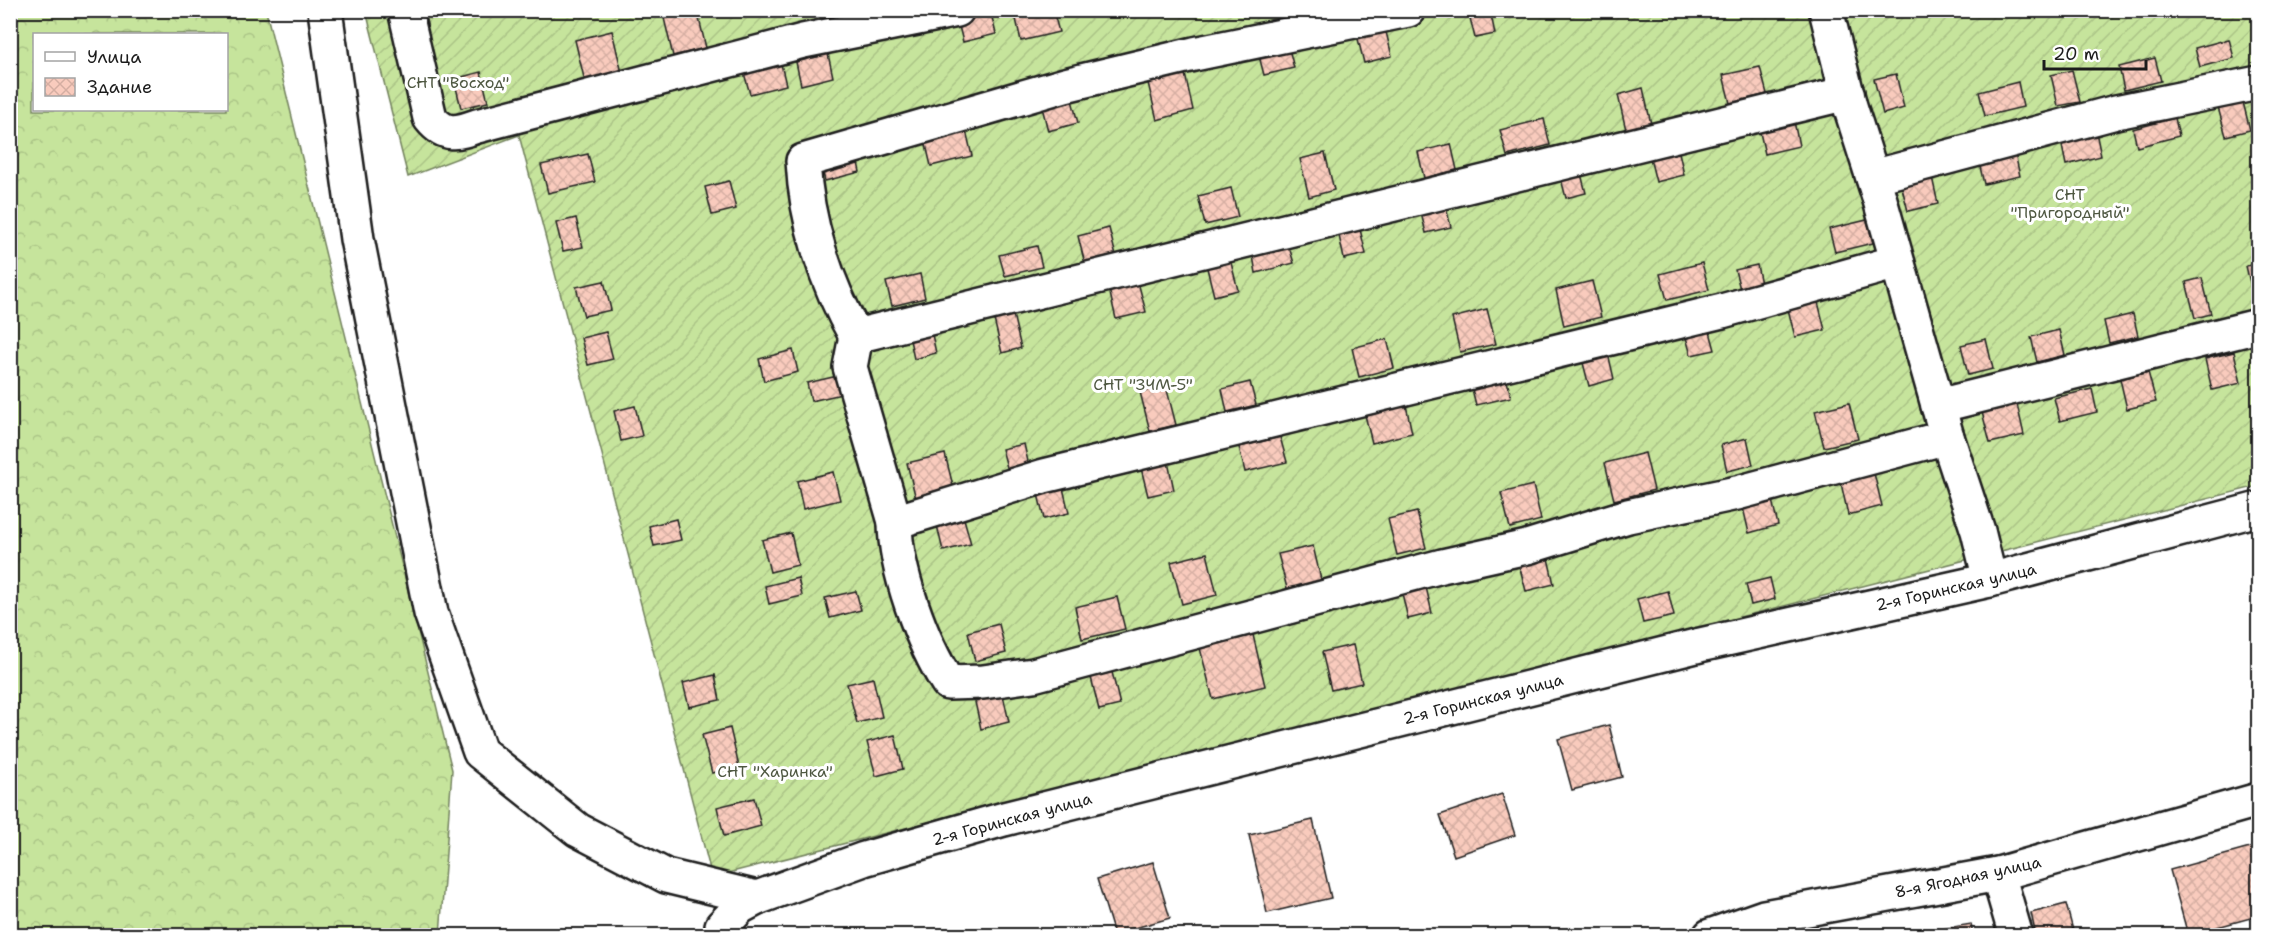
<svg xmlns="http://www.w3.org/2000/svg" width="2269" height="946" viewBox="0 0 2269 946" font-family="'Shantell Sans',sans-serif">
<defs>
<pattern id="forest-crowns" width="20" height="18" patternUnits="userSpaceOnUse" patternTransform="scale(1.5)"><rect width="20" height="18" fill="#c6e49c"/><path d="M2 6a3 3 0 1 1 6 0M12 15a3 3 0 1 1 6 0" fill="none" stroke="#aac386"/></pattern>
<pattern id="garden-furrows" width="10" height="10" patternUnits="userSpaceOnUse" patternTransform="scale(1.5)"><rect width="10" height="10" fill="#c6e49c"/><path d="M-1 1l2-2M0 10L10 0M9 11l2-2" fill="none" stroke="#aac386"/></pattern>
<pattern id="building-cross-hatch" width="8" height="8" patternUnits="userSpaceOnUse" patternTransform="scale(1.5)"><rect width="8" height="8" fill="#f9cbbd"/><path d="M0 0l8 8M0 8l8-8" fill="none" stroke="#d5aea2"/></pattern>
</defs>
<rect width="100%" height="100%" fill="#fff"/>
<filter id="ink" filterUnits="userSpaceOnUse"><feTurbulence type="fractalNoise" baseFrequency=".0167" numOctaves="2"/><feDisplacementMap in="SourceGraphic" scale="12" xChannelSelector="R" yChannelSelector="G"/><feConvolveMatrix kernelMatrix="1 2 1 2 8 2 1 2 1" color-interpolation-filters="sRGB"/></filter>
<g filter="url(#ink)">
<path fill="url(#forest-crowns)" stroke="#71805c" stroke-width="1.5" fill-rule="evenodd" d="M 10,11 L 266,11 L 452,770 L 440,935 L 11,935 ZM 34,34 L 226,34 L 226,110 L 34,110 Z"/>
<polygon fill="url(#garden-furrows)" stroke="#71805c" stroke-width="1.5" points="366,11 2258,11 2258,486 712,877 519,135 408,177"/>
<g fill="url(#building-cross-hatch)" stroke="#1c1c1c" stroke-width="1.5">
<polygon points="697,10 706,48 673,56 664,18"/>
<polygon points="1014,10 1053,10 1059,32 1021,41"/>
<polygon points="1468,10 1490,10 1495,34 1475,38"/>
<polygon points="991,13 996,34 963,42 958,22"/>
<polygon points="1385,28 1392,56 1364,63 1357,35"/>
<polygon points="612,31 622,73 585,82 575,40"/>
<polygon points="2229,39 2234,58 2200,67 2195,48"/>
<polygon points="1288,45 1294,68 1264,75 1258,52"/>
<polygon points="828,54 833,77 801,85 796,62"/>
<polygon points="2155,58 2161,81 2124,90 2119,67"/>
<polygon points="781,64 786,85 750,94 744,73"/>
<polygon points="1760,67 1767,94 1730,103 1723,75"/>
<polygon points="2072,70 2080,102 2058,106 2051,75"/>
<polygon points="481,72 488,102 461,108 454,79"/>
<polygon points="1185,74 1193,110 1157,120 1148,83"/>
<polygon points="1896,74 1904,108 1883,114 1874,79"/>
<polygon points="2018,82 2023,107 1985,116 1979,92"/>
<polygon points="1643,88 1651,124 1626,130 1618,95"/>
<polygon points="1071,96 1078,123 1048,131 1041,103"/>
<polygon points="2242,98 2250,130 2226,136 2217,104"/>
<polygon points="1793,116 1799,146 1765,154 1758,124"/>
<polygon points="2175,118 2179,136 2137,147 2133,129"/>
<polygon points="1544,119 1550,145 1507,156 1500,130"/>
<polygon points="965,126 972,156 931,166 924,136"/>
<polygon points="2096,132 2101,156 2066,165 2061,141"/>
<polygon points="1677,143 1684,175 1656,182 1648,150"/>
<polygon points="1451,144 1457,170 1424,178 1418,152"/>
<polygon points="2014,149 2020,176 1984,184 1978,158"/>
<polygon points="856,153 860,172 825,181 820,161"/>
<polygon points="1325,153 1334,190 1309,197 1300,159"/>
<polygon points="588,154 595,182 548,193 541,165"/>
<polygon points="1579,166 1586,193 1566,198 1559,171"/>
<polygon points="1932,177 1938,204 1908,211 1901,184"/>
<polygon points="729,181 736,209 712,215 705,187"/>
<polygon points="1231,188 1238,217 1205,225 1198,196"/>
<polygon points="1446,207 1451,227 1426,233 1421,213"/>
<polygon points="576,218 583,247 563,251 556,223"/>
<polygon points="1867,220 1873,243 1835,252 1829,229"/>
<polygon points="1358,221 1366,254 1344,259 1337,226"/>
<polygon points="1109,228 1116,256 1085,264 1078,236"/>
<polygon points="1037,246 1042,267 1005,276 999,255"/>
<polygon points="1289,247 1294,263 1256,273 1253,256"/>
<polygon points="1229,255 1238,290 1214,296 1205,260"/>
<polygon points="1702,263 1709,290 1667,300 1660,274"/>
<polygon points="2258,264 2258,298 2254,299 2246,266"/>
<polygon points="1757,265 1761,284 1740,289 1735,270"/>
<polygon points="920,274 925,298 892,306 886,282"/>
<polygon points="2202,278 2211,314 2195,318 2186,282"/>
<polygon points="604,281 611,310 584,316 576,287"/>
<polygon points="1592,281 1601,317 1564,326 1556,290"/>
<polygon points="1138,282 1146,312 1116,319 1109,289"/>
<polygon points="1818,302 1825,330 1795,337 1788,309"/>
<polygon points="1011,306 1021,348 1002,353 992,311"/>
<polygon points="1487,309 1496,344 1460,352 1452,318"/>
<polygon points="2133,314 2138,336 2109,343 2104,321"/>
<polygon points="930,325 936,353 914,359 908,330"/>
<polygon points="1709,328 1715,350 1691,355 1685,334"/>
<polygon points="2059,330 2065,355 2037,362 2031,337"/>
<polygon points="606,332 613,359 588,365 581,338"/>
<polygon points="1387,339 1394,368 1359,377 1352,348"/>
<polygon points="1986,339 1993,369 1968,375 1961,345"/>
<polygon points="793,350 798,372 764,381 759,359"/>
<polygon points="2234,352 2241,383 2212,390 2205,359"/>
<polygon points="1608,353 1614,379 1589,386 1582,359"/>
<polygon points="2148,372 2156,402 2127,409 2120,379"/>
<polygon points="842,375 846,393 811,401 807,383"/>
<polygon points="1506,377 1511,397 1476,405 1471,385"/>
<polygon points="1250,382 1256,405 1227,412 1222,389"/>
<polygon points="1166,386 1176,425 1150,431 1140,392"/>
<polygon points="2092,389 2097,412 2060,421 2054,398"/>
<polygon points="1849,403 1858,439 1824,447 1815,411"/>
<polygon points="2017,404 2024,435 1990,443 1982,412"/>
<polygon points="1406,405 1412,433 1372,443 1365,415"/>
<polygon points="635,406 642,436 621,441 614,411"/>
<polygon points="1280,437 1287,462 1245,472 1239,447"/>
<polygon points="1747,438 1753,465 1727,471 1721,445"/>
<polygon points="1024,444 1029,466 1008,471 1002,449"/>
<polygon points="1645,453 1654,490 1614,500 1605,463"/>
<polygon points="945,454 954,490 916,499 907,463"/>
<polygon points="1168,462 1174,490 1148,496 1141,468"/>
<polygon points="1872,465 1882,506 1848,515 1839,474"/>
<polygon points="833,472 840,500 803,509 797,481"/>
<polygon points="1533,485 1541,520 1510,528 1501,493"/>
<polygon points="1063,488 1069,513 1044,519 1038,494"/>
<polygon points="1770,492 1778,525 1749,533 1741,499"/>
<polygon points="1417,512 1426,548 1397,555 1388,519"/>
<polygon points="963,515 971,544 943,551 936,521"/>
<polygon points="676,519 681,540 654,546 649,526"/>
<polygon points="791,533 798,565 770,572 762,540"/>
<polygon points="1313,546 1322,584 1288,592 1278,554"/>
<polygon points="1207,553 1217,595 1182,604 1171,562"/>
<polygon points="1547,554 1554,584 1526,591 1518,561"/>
<polygon points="798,578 802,596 769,604 765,586"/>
<polygon points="1770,578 1775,599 1751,605 1746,584"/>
<polygon points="1426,587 1432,613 1408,619 1402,593"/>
<polygon points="856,591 861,610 830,618 825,598"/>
<polygon points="1668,591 1674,616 1643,623 1637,599"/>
<polygon points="1117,597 1125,629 1082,639 1075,607"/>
<polygon points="999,624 1006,653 975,661 968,632"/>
<polygon points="1253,635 1265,686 1213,699 1200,648"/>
<polygon points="1353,645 1362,683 1331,690 1322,652"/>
<polygon points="1111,668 1120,705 1099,710 1090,673"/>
<polygon points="715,675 720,700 689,707 683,683"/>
<polygon points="873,678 882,717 857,723 847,684"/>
<polygon points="1003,695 1009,722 981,729 975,702"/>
<polygon points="1609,725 1622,777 1572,790 1558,739"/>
<polygon points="730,728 739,767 712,773 702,735"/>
<polygon points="895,735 903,769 876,776 867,742"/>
<polygon points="1502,794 1515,835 1454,856 1440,815"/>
<polygon points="754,798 761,826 724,836 717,807"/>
<polygon points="1313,820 1331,898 1267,913 1249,835"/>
<polygon points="2257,846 2258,916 2188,935 2170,870"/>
<polygon points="1153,862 1170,918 1114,934 1097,879"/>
<polygon points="2066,904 2074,934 2036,936 2031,913"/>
<polygon points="1971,924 1973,936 1912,936 1911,934"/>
</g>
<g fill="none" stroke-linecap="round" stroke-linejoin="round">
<defs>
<g id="minor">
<polyline points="325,10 357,239 431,613 480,752 578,830 666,876 757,898"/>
<path d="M 405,10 L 430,118 C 445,137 457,133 477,126 L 803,41 L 957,10"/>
<polyline points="1826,10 1850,106 1880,200 1947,437 1978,531 1990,580"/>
<polyline points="1873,177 2116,112 2258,83"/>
<path d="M 1897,262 L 1722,311 L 1044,476 L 895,522 C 895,570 922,643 948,683 L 983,682 L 1033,675 L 1442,566 L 1527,547 L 1628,516 L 1737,493 L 1947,437"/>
<path d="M 856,336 C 826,283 806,222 803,161 L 1065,85 L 1194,54 L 1408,10"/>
<polyline points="1938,406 2258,326"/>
<polyline points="895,522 850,367 856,336 1847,93"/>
<polyline points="1998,874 2016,936"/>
<polyline points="722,926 740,907 757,898 864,859 1004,819 1700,645 1990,580 2258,509"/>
<polyline points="1710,936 1764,917 1998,874 2258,800"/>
</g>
</defs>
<use href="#minor" stroke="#1c1c1c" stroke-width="38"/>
<use href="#minor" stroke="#fff" stroke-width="33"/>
</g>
</g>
<g text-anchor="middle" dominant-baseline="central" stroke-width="6" stroke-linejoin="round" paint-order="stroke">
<g font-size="16" fill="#4f5842" stroke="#fff">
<text x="458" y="82">СНТ "Восход"</text>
<text x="2070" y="194">СНТ<tspan x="2070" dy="18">"Пригородный"</tspan></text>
<text x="1143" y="384">СНТ "ЗЧМ-5"</text>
<text x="775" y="771">СНТ "Харинка"</text>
</g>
<g font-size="16" fill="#1c1c1c" stroke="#fff">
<text transform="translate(1956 587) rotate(-13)">2-я Горинская улица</text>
<text transform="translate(1483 699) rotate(-14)">2-я Горинская улица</text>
<text transform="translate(1012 819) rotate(-15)">2-я Горинская улица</text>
<text transform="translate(1968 877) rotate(-12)">8-я Ягодная улица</text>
</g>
</g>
<rect width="2269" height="946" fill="none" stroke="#fff" stroke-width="36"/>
<rect x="18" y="18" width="2233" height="910" fill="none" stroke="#1c1c1c" stroke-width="2" filter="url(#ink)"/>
<rect x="33" y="33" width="195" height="78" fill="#ffffff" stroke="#a4a4a4" stroke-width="1.5"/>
<rect x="45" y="52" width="30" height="9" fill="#ffffff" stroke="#a4a4a4" stroke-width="1.5"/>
<text x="87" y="63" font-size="18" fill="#1c1c1c">Улица</text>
<rect x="45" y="78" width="30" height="18" fill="url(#building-cross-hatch)" stroke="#a4a4a4" stroke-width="1.5"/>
<text x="87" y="93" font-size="18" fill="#1c1c1c">Здание</text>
<path d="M2044 60v9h102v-9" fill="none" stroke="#1c1c1c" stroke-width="3"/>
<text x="2053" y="60" font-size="18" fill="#1c1c1c" stroke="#ffffff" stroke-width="4.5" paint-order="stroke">20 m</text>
</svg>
